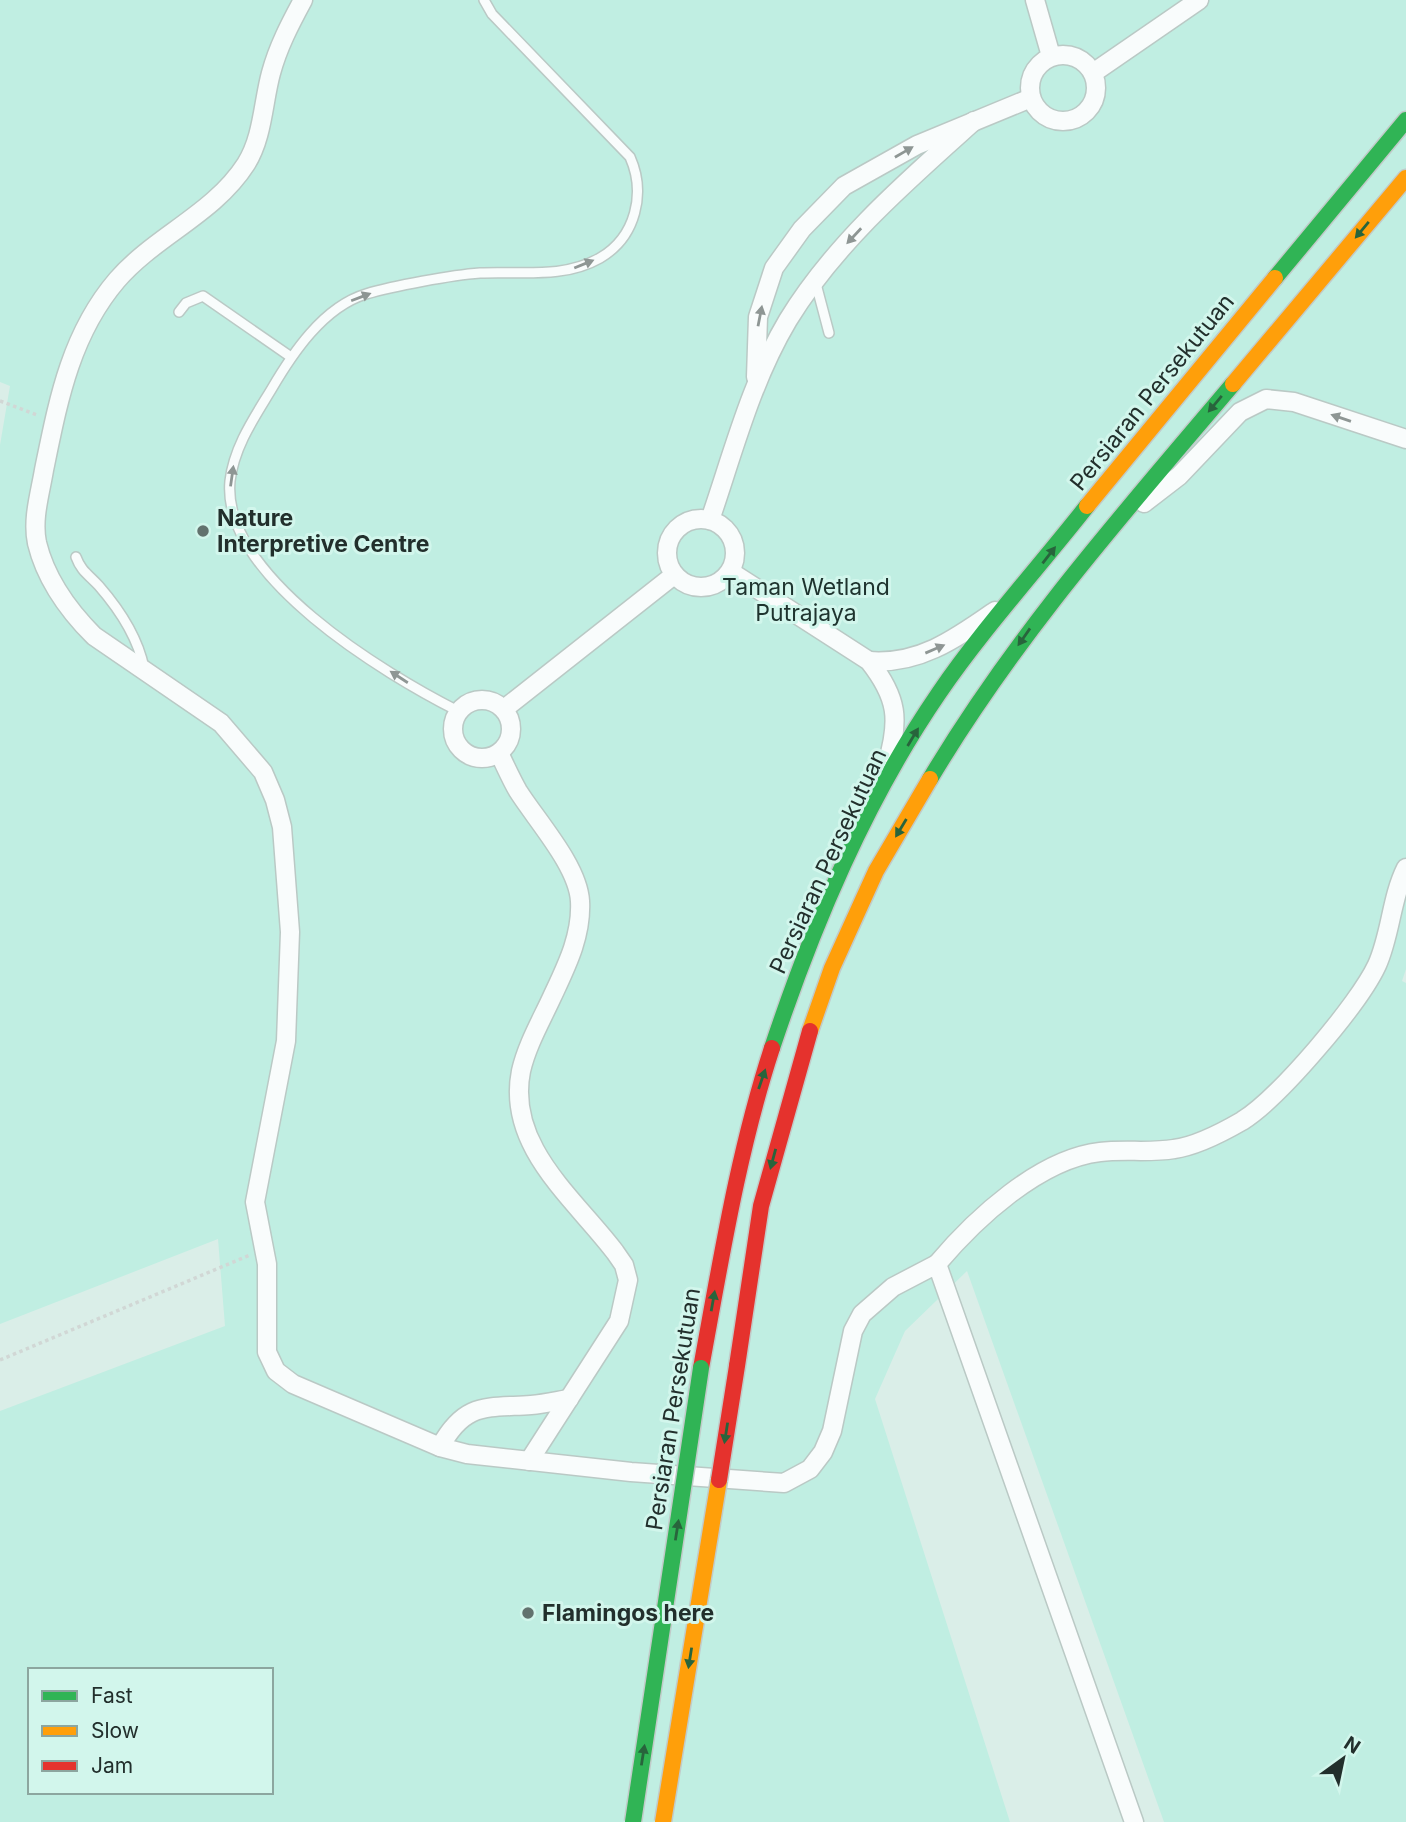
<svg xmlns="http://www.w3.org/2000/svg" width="1406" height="1822" viewBox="0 0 1406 1822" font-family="Inter,sans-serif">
<rect width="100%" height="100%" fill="#daeee8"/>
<path fill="#c0eee2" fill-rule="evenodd" d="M 0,0 L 1406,0 L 1406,969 L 1402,981 L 1406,983 L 1406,1822 L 1164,1822 L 967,1271 L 905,1331 L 875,1399 L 1010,1822 L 0,1822 L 0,1411 L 225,1326 L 218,1239 L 0,1324 L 0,445 L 10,386 L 0,382 ZM 30,1670 L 271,1670 L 271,1792 L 30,1792 Z"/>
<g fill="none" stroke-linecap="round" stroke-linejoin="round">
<defs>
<g id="lane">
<polyline points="815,280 829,333"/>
<polyline points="179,312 186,303 203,296 291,357"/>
<path d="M 76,557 C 81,571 89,575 99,586 C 119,609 138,638 144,668"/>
<path d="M 458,711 C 385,674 221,576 230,481 C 234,447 254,418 271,390 C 292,354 323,307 366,294 C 393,286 452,275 480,273 C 521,271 563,279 600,258 C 636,237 646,193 630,157 L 492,14 L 484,0"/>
</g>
<g id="street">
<path d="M 303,0 C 290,24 278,47 271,73 C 263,102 263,137 246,164 C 214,214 155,236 117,280 C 70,335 58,402 44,470 C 40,494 32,519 37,543 C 46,580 68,610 94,636 L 221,723 L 263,772 L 275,800 L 282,827 L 290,932 L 286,1041 L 255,1202 L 267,1264 L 267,1352 L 276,1371 L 293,1384 L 440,1447 L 467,1454 L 631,1472 L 784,1483 L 810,1469 L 823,1452 L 832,1431 L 853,1331 L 862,1314 L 893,1287 L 937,1264 L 1134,1822"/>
<polyline points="1035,0 1051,56"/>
<circle cx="1063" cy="88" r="33"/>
<polyline points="1093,73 1199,0"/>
<polyline points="756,377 758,317 774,268 802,229 844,186 917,145 1031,98"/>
<polyline points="1144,503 1179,476 1240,412 1266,399 1294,402 1406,439"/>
<circle cx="701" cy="553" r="34"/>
<path d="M 710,520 C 733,453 751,382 788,320 C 835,243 907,181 974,121"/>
<path d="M 731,572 L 869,661 C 898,698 900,720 887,764"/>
<path d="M 869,661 C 919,665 955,639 995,611"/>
<circle cx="482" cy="729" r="29"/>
<polyline points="504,709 674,575"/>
<path d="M 499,753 C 505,765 511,779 518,791 C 537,821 578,866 580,901 C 582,936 566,967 552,997 C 541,1021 527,1045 521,1071 C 506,1146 574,1198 615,1252 L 624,1265 L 628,1280 L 619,1321 L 529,1461"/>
<path d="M 937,1264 C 975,1219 1039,1159 1100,1152 C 1124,1149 1150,1153 1174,1149 C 1197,1146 1223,1132 1242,1121 C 1279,1098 1359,1004 1377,965 C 1391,934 1391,898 1406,868"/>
<path d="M 440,1447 C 465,1402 485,1408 531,1405 C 544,1404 557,1401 569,1399"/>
</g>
<g id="fast">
<polyline points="1275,278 1406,120"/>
<path d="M 930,779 C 1017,633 1124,513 1233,384"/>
<path d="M 772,1048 C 813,925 865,801 939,693 C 982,630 1039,567 1087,506"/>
</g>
<g id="slow">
<polyline points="1233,384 1406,178"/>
<polyline points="1087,506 1275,278"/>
<polyline points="810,1031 832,968 876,871 930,779"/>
</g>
<g id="jam">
<polyline points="737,1366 761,1206 810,1031"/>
<path d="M 701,1368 C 721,1260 738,1152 772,1048"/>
</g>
</defs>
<use href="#lane" stroke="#bac9c5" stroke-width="12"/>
<use href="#street" stroke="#bac9c5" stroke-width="21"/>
<use href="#fast" stroke="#c1cbc9" stroke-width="19"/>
<use href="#slow" stroke="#c1cbc9" stroke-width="19"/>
<use href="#jam" stroke="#c1cbc9" stroke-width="19"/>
<g stroke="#d1d7d5" stroke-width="3.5" stroke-dasharray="3.5 3.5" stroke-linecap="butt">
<polyline points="0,401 37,415"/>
<polyline points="0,1360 250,1255"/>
</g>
<use href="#lane" stroke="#f9fcfc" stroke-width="9"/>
<use href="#street" stroke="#f9fcfc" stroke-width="18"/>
<use href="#fast" stroke="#30b455" stroke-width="16"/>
<use href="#slow" stroke="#ff9f0a" stroke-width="16"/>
<use href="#jam" stroke="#e5322d" stroke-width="16"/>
<defs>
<polyline id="fast-bridge" points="633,1822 701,1368"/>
<polyline id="slow-bridge" points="663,1822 719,1480"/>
<polyline id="jam-bridge" points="719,1480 737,1366"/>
</defs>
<use href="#fast-bridge" stroke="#c1cbc9" stroke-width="19" stroke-linecap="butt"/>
<use href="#slow-bridge" stroke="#c1cbc9" stroke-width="19" stroke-linecap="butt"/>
<use href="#jam-bridge" stroke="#c1cbc9" stroke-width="19" stroke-linecap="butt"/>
<use href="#fast-bridge" stroke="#30b455" stroke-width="16"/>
<use href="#slow-bridge" stroke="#ff9f0a" stroke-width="16"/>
<use href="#jam-bridge" stroke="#e5322d" stroke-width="16"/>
</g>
<defs><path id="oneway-solid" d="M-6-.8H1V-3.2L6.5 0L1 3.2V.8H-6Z" transform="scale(1.75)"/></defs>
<g fill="#8e9694">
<use href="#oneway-solid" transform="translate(904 152) rotate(-30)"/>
<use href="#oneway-solid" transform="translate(854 236) rotate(133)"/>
<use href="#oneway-solid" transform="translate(584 264) rotate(-22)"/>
<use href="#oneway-solid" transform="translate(361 297) rotate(-21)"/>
<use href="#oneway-solid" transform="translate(760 316) rotate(-79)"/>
<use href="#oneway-solid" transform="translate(1341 418) rotate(-161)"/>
<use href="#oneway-solid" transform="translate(232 476) rotate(-82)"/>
<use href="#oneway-solid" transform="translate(935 649) rotate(-23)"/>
<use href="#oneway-solid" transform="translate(399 677) rotate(-147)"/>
</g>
<g fill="#28643c">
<use href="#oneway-solid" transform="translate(1362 230) rotate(130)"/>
<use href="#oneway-solid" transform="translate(1215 404) rotate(130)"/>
<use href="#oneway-solid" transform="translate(1049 555) rotate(-52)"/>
<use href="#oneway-solid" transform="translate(1024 637) rotate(125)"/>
<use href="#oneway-solid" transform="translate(913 737) rotate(-59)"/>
<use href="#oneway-solid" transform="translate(901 828) rotate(121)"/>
<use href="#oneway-solid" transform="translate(762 1079) rotate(-71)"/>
<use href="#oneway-solid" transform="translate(773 1159) rotate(105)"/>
<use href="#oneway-solid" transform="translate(713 1301) rotate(-80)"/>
<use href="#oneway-solid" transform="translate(726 1433) rotate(99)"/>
<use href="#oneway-solid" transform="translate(677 1530) rotate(-81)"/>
<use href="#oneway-solid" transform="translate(690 1658) rotate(99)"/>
<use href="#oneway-solid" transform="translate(643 1755) rotate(-81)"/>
</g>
<g fill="#62726e" stroke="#d2f6ec" stroke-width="2.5">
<circle cx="203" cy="531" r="7"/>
<circle cx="528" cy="1613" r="7"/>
</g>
<g text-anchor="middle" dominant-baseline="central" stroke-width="6" stroke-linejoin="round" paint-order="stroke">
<g font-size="23" fill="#222f2c" stroke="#d2f6ec">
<text transform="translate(1152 392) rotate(-51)">Persiaran Persekutuan</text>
<text transform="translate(828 861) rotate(-65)">Persiaran Persekutuan</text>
<text transform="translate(673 1409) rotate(-81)">Persiaran Persekutuan</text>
</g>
<g font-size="23" font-weight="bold" fill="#222f2c" stroke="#d2f6ec" text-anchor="start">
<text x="217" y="518">Nature<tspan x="217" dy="26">Interpretive Centre</tspan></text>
<text x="542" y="1613">Flamingos here</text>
</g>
<g font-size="23" fill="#1e332e" stroke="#d2f6ec">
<text x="806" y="587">Taman Wetland<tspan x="806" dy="26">Putrajaya</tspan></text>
</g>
</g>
<rect x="28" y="1668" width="245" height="126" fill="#d2f6ec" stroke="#8ca69f" stroke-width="2"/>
<rect x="42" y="1691" width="35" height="10" fill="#30b455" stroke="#8ca69f" stroke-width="2"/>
<text x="91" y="1703" font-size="21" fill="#222f2c">Fast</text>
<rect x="42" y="1726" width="35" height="10" fill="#ff9f0a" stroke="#8ca69f" stroke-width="2"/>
<text x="91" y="1738" font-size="21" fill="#222f2c">Slow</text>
<rect x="42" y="1761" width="35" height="10" fill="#e5322d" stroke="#8ca69f" stroke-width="2"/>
<text x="91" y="1773" font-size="21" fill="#222f2c">Jam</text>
<g transform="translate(1343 1759) rotate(33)" stroke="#d2f6ec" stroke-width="5" paint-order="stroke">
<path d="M0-5L12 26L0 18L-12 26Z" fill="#222f2c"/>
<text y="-10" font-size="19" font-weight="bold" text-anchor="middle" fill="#222f2c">N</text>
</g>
</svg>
